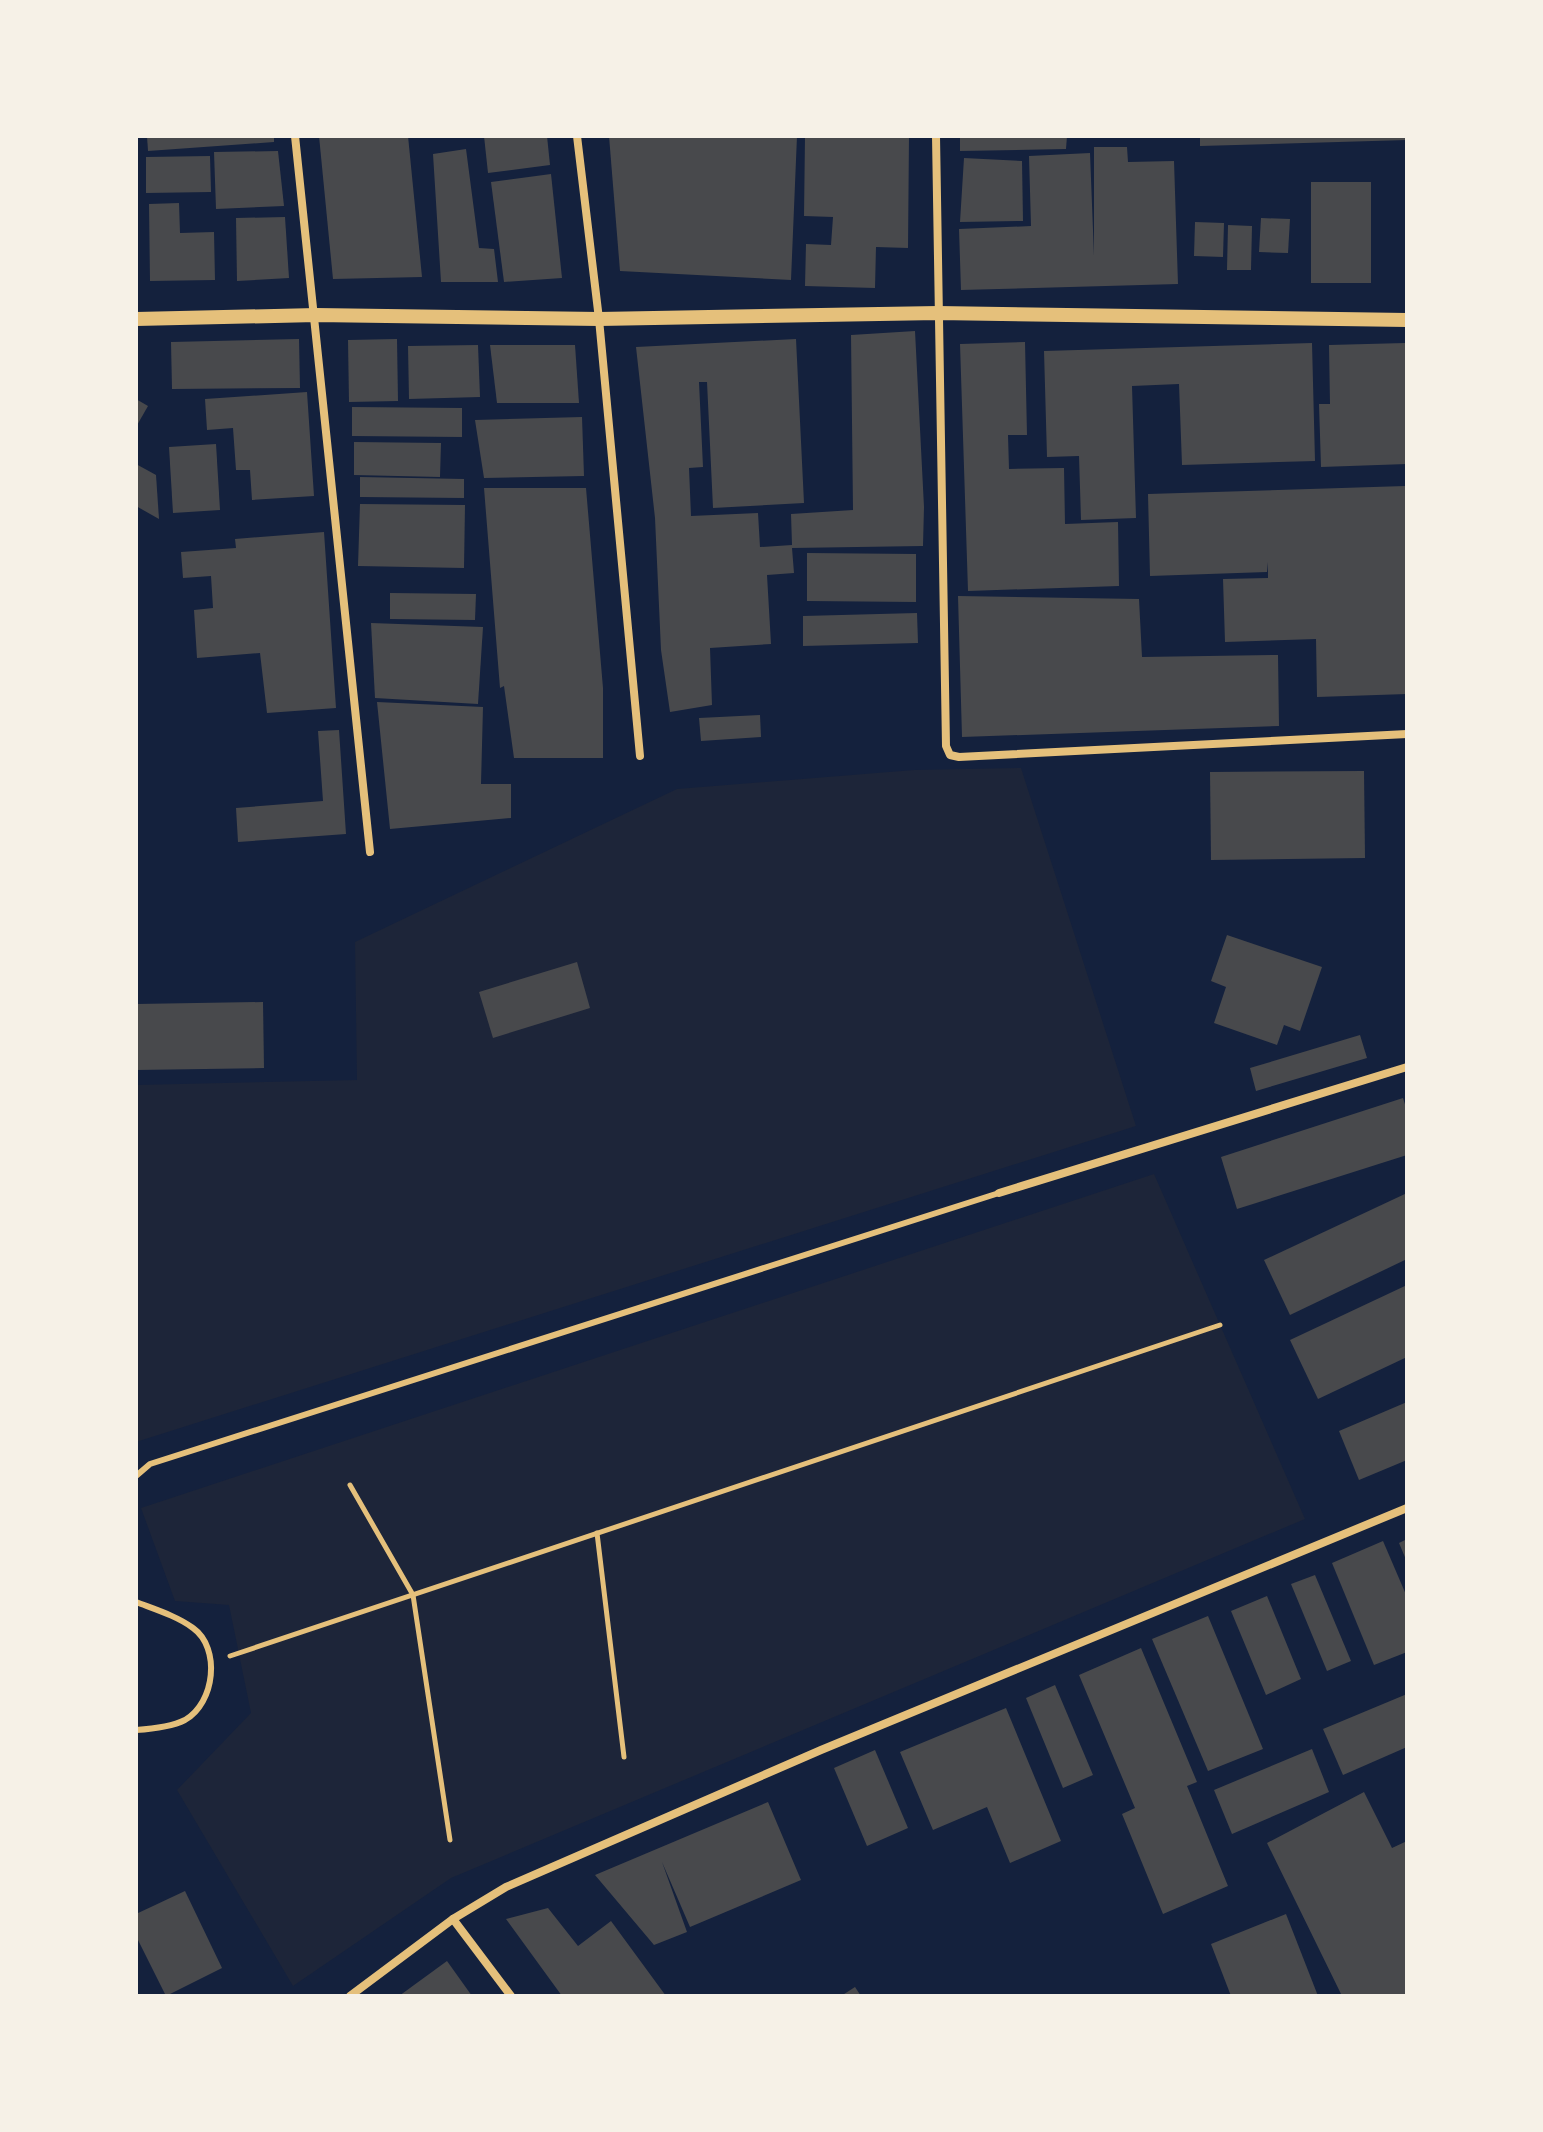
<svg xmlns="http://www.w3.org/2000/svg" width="1543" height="2132" viewBox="0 0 1543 2132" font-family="'Noto Sans',sans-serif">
<rect width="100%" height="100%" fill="#14213d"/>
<g fill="#1d2539">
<polygon points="1021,768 1136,1126 136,1442 136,1085 357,1080 355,942 677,789 914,770"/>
<polygon points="1154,1174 1305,1519 451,1878 293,1986 177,1790 251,1713 229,1605 175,1601 141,1508"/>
</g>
<g fill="#48494c">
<polygon points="147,136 274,136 274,142 148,151"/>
<polygon points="319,136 408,136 422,277 333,279"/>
<polygon points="484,136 547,136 550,165 488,173"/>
<polygon points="609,136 797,136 791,280 620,271"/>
<polygon points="805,136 909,136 908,248 876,247 875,288 805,286 806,244 831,245 833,217 804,216"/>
<polygon points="960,136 1067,136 1066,149 960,151"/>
<polygon points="1200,136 1407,136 1407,140 1200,146"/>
<polygon points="1094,147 1127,147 1128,162 1174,161 1178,284 961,290 959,229 1031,226 1029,156 1090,153 1094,256"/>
<polygon points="466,149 479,248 494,249 498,282 441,282 433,154"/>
<polygon points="278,151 284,206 216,209 214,152"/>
<polygon points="210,156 211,192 146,193 146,157"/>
<polygon points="964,158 1022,161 1023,221 960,222"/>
<polygon points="551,174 562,278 504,282 491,182"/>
<rect x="1311" y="182" width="60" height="101"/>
<polygon points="179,203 180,233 214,232 215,280 150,281 149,204"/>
<polygon points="285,217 289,278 237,281 236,218"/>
<polygon points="1261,218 1290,219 1288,253 1259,252"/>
<polygon points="1195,222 1224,223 1223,257 1194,256"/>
<polygon points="1228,225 1252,226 1251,270 1227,270"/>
<polygon points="915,331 924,507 923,546 792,548 794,573 767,575 771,644 710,648 712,705 670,712 661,650 655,518 636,347 796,339 804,503 713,508 707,382 699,382 703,467 689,468 691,516 758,513 760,547 792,545 791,514 853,510 851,335"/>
<polygon points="299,339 300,388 172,389 171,342"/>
<polygon points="397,339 398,401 349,402 348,340"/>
<polygon points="1025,342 1027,435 1008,435 1009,469 1064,468 1065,524 1118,522 1119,586 968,591 960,344"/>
<polygon points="1312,343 1315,461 1182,465 1179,384 1132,386 1136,518 1081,520 1079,456 1047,457 1044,351"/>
<polygon points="1405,343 1407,464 1321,467 1319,404 1330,404 1329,345"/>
<polygon points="478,345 480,397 409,399 408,346"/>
<polygon points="490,345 575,345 579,403 497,403"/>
<polygon points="307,392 314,496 252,500 250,470 236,470 233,428 207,430 205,399"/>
<polygon points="136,399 148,406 136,427"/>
<polygon points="352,407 462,408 462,437 352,436"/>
<polygon points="582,417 584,476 484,478 475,420"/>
<polygon points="354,442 441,443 440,477 354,475"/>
<polygon points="216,444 220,510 173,513 169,447"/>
<polygon points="136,464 156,475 159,519 136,506"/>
<polygon points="360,477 464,479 464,498 360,497"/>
<polygon points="1405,486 1407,694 1317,697 1316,639 1225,642 1223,579 1268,578 1268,562 1267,572 1150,576 1148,494"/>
<polygon points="484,488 586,488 603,688 603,758 514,758 504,686 500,688"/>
<polygon points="360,504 465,505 464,568 358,566"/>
<polygon points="324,532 336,708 267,713 260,653 197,658 194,610 213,608 211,576 183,578 181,552 236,548 235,539"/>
<polygon points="807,553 916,554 916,602 807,601"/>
<polygon points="390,593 476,594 475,620 390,619"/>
<polygon points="958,596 1139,599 1142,657 1278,655 1279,726 962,737"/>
<polygon points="917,613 918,643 803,646 803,616"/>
<polygon points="371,623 483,627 478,704 375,698"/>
<polygon points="377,702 483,707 481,784 511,784 511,818 390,829"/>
<polygon points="760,715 761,737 701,741 699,718"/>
<polygon points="339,730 346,834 238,842 236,808 323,801 318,731"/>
<polygon points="1364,771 1365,858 1211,860 1210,772"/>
<polygon points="1227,935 1322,967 1300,1031 1284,1025 1277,1045 1214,1023 1226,987 1211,981"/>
<polygon points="577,962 590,1008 493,1038 479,992"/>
<polygon points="263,1002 264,1068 136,1070 136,1004"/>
<polygon points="1360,1035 1367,1058 1256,1091 1250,1068"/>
<polygon points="1403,1098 1407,1111 1407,1155 1237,1209 1221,1157"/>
<polygon points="1407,1193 1407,1259 1290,1315 1264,1260"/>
<polygon points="1407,1285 1407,1357 1318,1399 1290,1340"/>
<polygon points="1407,1402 1407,1460 1359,1480 1339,1431"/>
<polygon points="1407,1539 1407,1562 1399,1543"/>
<polygon points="1383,1541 1407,1597 1407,1652 1374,1665 1332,1563"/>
<polygon points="1315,1575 1351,1661 1327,1671 1291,1584"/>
<polygon points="1267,1596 1301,1679 1266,1695 1231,1611"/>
<polygon points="1208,1616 1263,1749 1208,1771 1152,1639"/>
<polygon points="1141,1648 1197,1782 1187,1786 1228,1886 1163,1914 1122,1814 1135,1808 1079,1675"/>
<polygon points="1055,1685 1093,1775 1063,1788 1026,1698"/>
<polygon points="1407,1694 1407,1747 1343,1775 1323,1729"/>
<polygon points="1006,1708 1061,1841 1010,1863 987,1807 933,1830 900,1752"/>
<polygon points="1312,1749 1329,1792 1232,1834 1214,1790"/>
<polygon points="875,1750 908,1828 867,1846 834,1768"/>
<polygon points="1364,1792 1392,1848 1407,1841 1407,1996 1342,1996 1267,1843"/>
<polygon points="768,1802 801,1880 690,1927 662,1862 687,1932 654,1945 595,1875"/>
<polygon points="185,1891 222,1968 166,1996 136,1936 136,1914"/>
<polygon points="548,1908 578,1946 611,1921 666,1996 562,1996 506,1919"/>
<polygon points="1286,1914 1318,1996 1231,1996 1211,1944"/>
<polygon points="447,1961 472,1996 399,1996"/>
<polygon points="855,1987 861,1996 841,1996"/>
</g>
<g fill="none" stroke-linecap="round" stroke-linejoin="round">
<g stroke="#e5c07b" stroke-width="5">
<polyline points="350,1485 413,1595 450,1840"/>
<polyline points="597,1533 624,1757"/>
<polyline points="230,1656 1220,1325"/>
</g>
<g stroke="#e5c07b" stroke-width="6">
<polyline points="136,1476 150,1464 999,1193"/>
<path d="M 136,1602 C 154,1609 177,1616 193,1628 C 221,1648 215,1703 185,1720 C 171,1727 151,1729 136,1730"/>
</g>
<g stroke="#e5c07b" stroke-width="8">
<polyline points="295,136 370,852"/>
<polyline points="577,136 599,319 640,756"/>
<polyline points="936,136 946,746 950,755 959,757 1407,734"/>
<polyline points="999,1193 1407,1067"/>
<polyline points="453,1919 511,1996"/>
<polyline points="350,1996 453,1919 506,1887 821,1750 1407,1508"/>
</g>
<polyline stroke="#e5c07b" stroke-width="14" points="136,319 316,315 599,319 938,313 1407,320"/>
</g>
<rect width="1543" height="2132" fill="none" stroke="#f6f1e7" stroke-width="276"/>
</svg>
